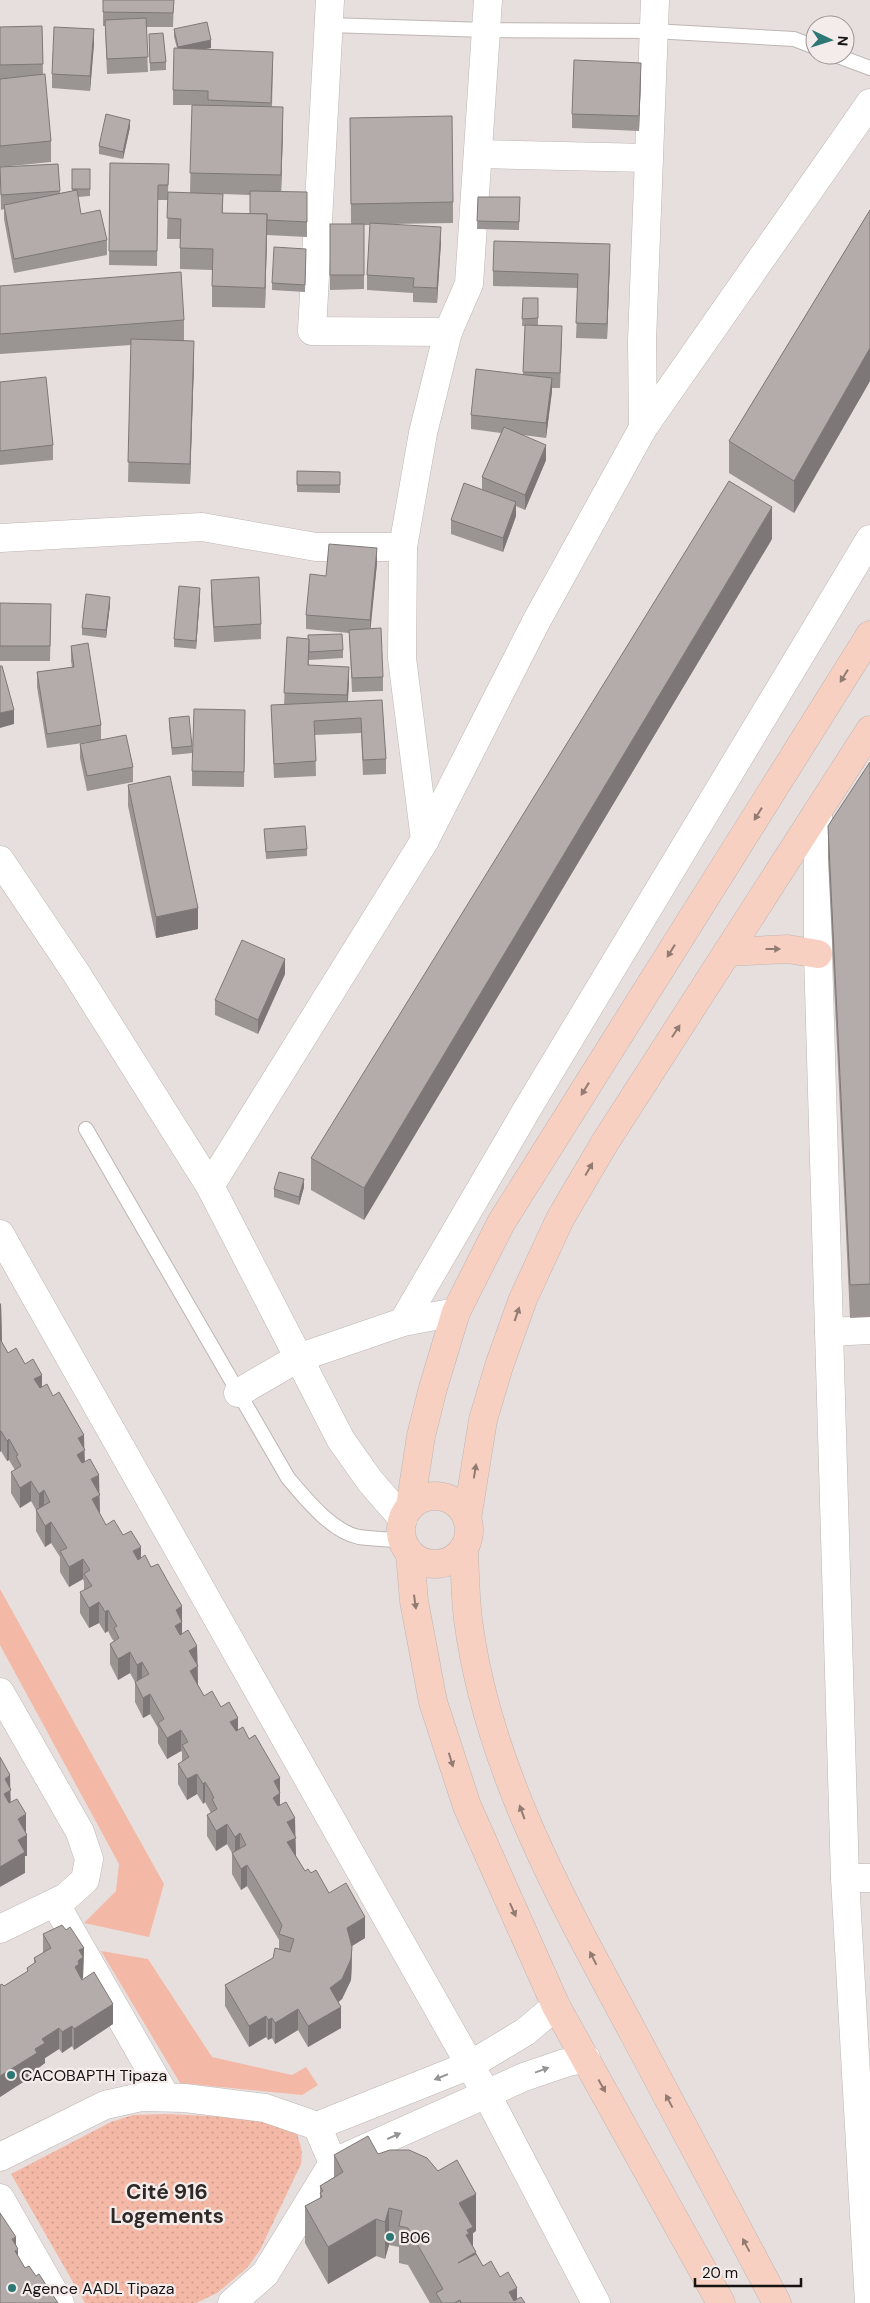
<svg xmlns="http://www.w3.org/2000/svg" width="870" height="2303" viewBox="0 0 870 2303" font-family="'DM Sans',sans-serif">
<defs>
<pattern id="grass-dots" width="8" height="8" patternUnits="userSpaceOnUse" patternTransform="scale(1.25)"><rect width="8" height="8" fill="#f3b9a6"/><path d="M2 2h.1M6 6h.1" fill="none" stroke="#d09e8e" stroke-width="1.8" stroke-linecap="round"/></pattern>
</defs>
<rect width="100%" height="100%" fill="#e7dfdd"/>
<polygon fill="url(#grass-dots)" points="166,2114 269,2119 295,2127 302,2151 301,2164 260,2250 247,2268 217,2293 196,2303 85,2303 11,2174 111,2122 133,2115"/>
<g fill="#f3b9a6">
<polygon points="0,1589 164,1884 149,1937 84,1923 116,1891 119,1864 0,1645"/>
<polygon points="101,1951 148,1959 212,2057 292,2075 306,2067 318,2085 302,2095 180,2083"/>
</g>
<g fill="none" stroke-linecap="round" stroke-linejoin="round">
<defs>
<g id="service">
<polyline points="329,25 486,30 653,31 794,39 815,47"/>
<polyline points="835,55 870,68"/>
<path d="M 86,1129 L 288,1478 C 305,1498 332,1532 359,1537 C 373,1539 388,1539 403,1541"/>
</g>
<g id="minor">
<polyline points="330,0 312,331 448,332"/>
<polyline points="478,154 648,158"/>
<polyline points="643,428 642,341 655,0"/>
<polyline points="0,538 202,527 316,547 403,547"/>
<polyline points="818,811 818,954 845,1878"/>
<polyline points="425,840 402,658 403,547 423,433 448,332 469,284 488,0"/>
<polyline points="0,860 76,973 210,1186 341,1440 370,1481 403,1519"/>
<polyline points="210,1186 425,840 537,620 643,428 870,103"/>
<polyline points="0,1234 487,2095 596,2303"/>
<polyline points="403,1322 526,1111 870,539"/>
<polyline points="829,1332 870,1330"/>
<polyline points="238,1393 298,1358 403,1322 456,1312"/>
<polyline points="0,1692 80,1832 89,1859 85,1880 66,1897 0,1929"/>
<polyline points="55,1903 166,2097"/>
<polyline points="317,2126 470,2065 525,2032 556,2006"/>
<polyline points="0,2157 105,2105 141,2097 185,2098 265,2108 317,2126 333,2163 265,2274 232,2303"/>
<polyline points="339,2160 524,2077 565,2063 586,2058"/>
<polyline points="0,2198 60,2303"/>
<polyline points="869,2303 845,1878 870,1878"/>
</g>
<g id="secondary">
<polyline points="727,952 788,949 818,954"/>
<circle cx="435" cy="1530" r="34"/>
<polyline points="410,1507 421,1436 433,1388 456,1312 501,1223 870,635"/>
<polyline points="467,1519 483,1420 499,1366 523,1299 560,1219 604,1144 870,730"/>
<path d="M 464,1548 C 465,1572 465,1595 468,1619 C 487,1768 563,1902 633,2032 C 681,2123 729,2213 777,2303"/>
<polyline points="410,1554 414,1601 433,1702 467,1806 556,2006 721,2303"/>
</g>
</defs>
<use href="#service" stroke="#bdb6b4" stroke-width="16"/>
<use href="#minor" stroke="#bdb6b4" stroke-width="29"/>
<use href="#secondary" stroke="#bdb6b4" stroke-width="29"/>
<use href="#service" stroke="#fff" stroke-width="14"/>
<use href="#minor" stroke="#fff" stroke-width="28"/>
<use href="#secondary" stroke="#f8d0c1" stroke-width="28"/>
</g>
<g fill="#9a9492" fill-rule="evenodd">
<polygon points="103,0 174,0 173,27 146,27 148,72 107,74 105,26 103,26"/>
<polygon points="42,26 43,75 51,141 51,162 0,167 0,27"/>
<path d="M 174,29 L 211,48 L 203,49 L 273,66 L 272,107 L 283,127 L 281,192 L 307,192 L 307,237 L 267,235 L 265,308 L 212,307 L 212,270 L 180,269 L 180,239 L 167,239 L 168,200 L 158,200 L 157,266 L 109,265 L 110,163 L 169,164 L 168,192 L 190,193 L 192,105 L 173,105 L 173,90 L 177,48 L 174,37 ZM 223,194 L 250,195 L 250,214 L 223,213 Z"/>
<polygon points="149,34 166,62 166,70 150,71"/>
<polygon points="94,44 90,91 52,88 52,74"/>
<polygon points="641,77 639,131 572,128 572,114"/>
<polygon points="350,118 453,202 453,223 390,224 441,242 437,303 413,302 413,293 367,290 367,275 370,225 364,225 364,289 330,290 330,224 351,224"/>
<polygon points="130,127 123,159 99,154 99,146"/>
<polygon points="58,164 60,193 72,191 72,169 90,189 90,196 78,197 81,214 107,240 107,255 14,273 4,219 4,209 1,210 0,167"/>
<polygon points="478,197 520,197 519,230 477,229"/>
<polygon points="870,210 870,381 794,513 729,473 729,441"/>
<polygon points="306,257 305,292 272,290 272,283"/>
<polygon points="610,259 607,339 576,338 578,288 493,286 493,271"/>
<polygon points="0,286 184,320 184,341 194,362 190,484 128,482 131,345 0,354"/>
<polygon points="523,298 538,298 538,325 562,341 560,388 552,388 546,438 523,435 546,460 525,510 516,506 516,516 503,552 451,534 451,520 482,490 482,477 501,433 471,429 471,415 523,374 525,326 522,326"/>
<polygon points="0,382 53,445 53,460 0,465"/>
<polygon points="297,471 340,472 340,493 297,492"/>
<polygon points="772,539 364,1220 311,1190 311,1158"/>
<polygon points="377,563 370,629 383,677 383,691 352,692 349,633 306,629 306,615 326,576"/>
<polygon points="211,580 261,624 261,639 214,642 211,595"/>
<polygon points="200,596 196,649 174,647 174,639"/>
<polygon points="0,603 51,619 50,661 0,661"/>
<polygon points="110,605 106,638 82,635 82,628"/>
<polygon points="287,637 343,650 343,658 309,660 309,665 349,682 348,702 382,700 386,759 386,774 363,775 361,733 315,735 316,776 274,778 271,705 284,705"/>
<polygon points="71,646 101,725 101,740 133,767 133,782 87,791 80,758 80,744 97,741 47,748 37,687 37,672 72,667 71,661"/>
<polygon points="245,710 244,787 192,786 192,771"/>
<polygon points="169,718 192,746 192,753 172,755 169,725"/>
<polygon points="870,762 870,1317 850,1318 828,858 828,826"/>
<polygon points="128,785 198,929 156,938 128,806"/>
<polygon points="264,829 307,849 307,856 266,859"/>
<polygon points="285,974 258,1034 215,1015 215,1000"/>
<polygon points="304,1187 299,1205 274,1197 274,1189"/>
<polygon points="1,1303 2,1342 8,1353 25,1364 42,1387 53,1396 84,1449 85,1462 99,1493 100,1514 106,1525 123,1535 141,1558 182,1620 182,1634 197,1646 198,1685 204,1696 221,1707 238,1730 249,1739 280,1778 280,1805 295,1836 296,1856 305,1871 311,1873 329,1893 365,1938 352,1946 352,1967 351,1980 342,1999 338,2002 341,2028 308,2047 298,2030 275,2044 272,2038 268,2040 266,2037 249,2047 225,2006 225,1985 273,1958 279,1949 279,1940 247,1886 241,1890 232,1874 232,1853 227,1844 216,1851 207,1836 207,1815 211,1813 205,1802 203,1804 197,1794 187,1800 178,1784 178,1764 182,1762 182,1752 181,1751 167,1759 158,1743 158,1728 150,1714 143,1718 135,1702 135,1682 130,1673 118,1680 110,1664 110,1644 114,1641 112,1639 108,1631 105,1633 99,1623 89,1628 80,1613 80,1592 84,1590 84,1582 83,1579 69,1587 60,1572 60,1557 51,1543 45,1547 36,1531 36,1510 31,1501 20,1508 11,1493 11,1472 15,1470 9,1460 7,1461 1,1451 0,1452"/>
<polygon points="66,1930 84,1948 83,1978 82,1979 113,2024 74,2050 72,2046 62,2053 59,2049 45,2058 45,2063 37,2069 37,2073 0,2097 0,1985 4,1986 27,1972 27,1968 34,1963 34,1958 43,1953 43,1934"/>
<polygon points="378,2154 476,2231 473,2233 473,2247 483,2266 500,2277 517,2299 525,2303 430,2303 408,2265 399,2263 399,2247 389,2245 385,2259 376,2256 328,2284 305,2243 305,2206 320,2198 320,2186 334,2177 334,2155"/>
</g>
<g fill="#7d7877">
<polygon points="94,29 94,44 90,91 90,76"/>
<polygon points="211,40 211,48 178,54 178,47"/>
<polygon points="641,63 641,77 639,131 639,116"/>
<polygon points="283,107 283,127 281,196 281,175"/>
<polygon points="130,120 130,127 123,159 123,152"/>
<polygon points="267,214 267,235 265,308 265,288"/>
<polygon points="441,227 441,242 437,303 437,288"/>
<polygon points="610,244 610,259 607,339 607,324"/>
<polygon points="194,341 194,362 190,484 190,464"/>
<polygon points="870,348 870,381 794,513 794,481"/>
<polygon points="552,378 552,392 546,438 546,423"/>
<polygon points="546,445 546,460 525,510 525,495"/>
<polygon points="516,502 516,516 503,552 503,538"/>
<polygon points="772,507 772,539 364,1220 364,1188"/>
<polygon points="377,548 377,563 370,635 370,620"/>
<polygon points="200,588 200,596 196,649 196,641"/>
<polygon points="110,597 110,605 106,638 106,630"/>
<polygon points="349,667 349,682 347,710 347,695"/>
<polygon points="14,710 14,724 0,728 0,713"/>
<polygon points="198,908 198,929 156,938 156,917"/>
<polygon points="285,959 285,974 258,1034 258,1020"/>
<polygon points="304,1179 304,1187 299,1205 299,1197"/>
<polygon points="1,1303 2,1344 0,1345 0,1304"/>
<polygon points="42,1375 42,1396 34,1379"/>
<polygon points="0,1431 1,1431 1,1451 0,1452"/>
<polygon points="84,1435 85,1471 77,1475 78,1438"/>
<polygon points="9,1439 9,1460 7,1461 7,1441"/>
<polygon points="99,1475 100,1515 92,1520 91,1479"/>
<polygon points="31,1481 31,1501 20,1508 20,1488"/>
<polygon points="44,1490 44,1511 39,1514 39,1494"/>
<polygon points="51,1522 51,1543 45,1547 45,1526"/>
<polygon points="141,1547 141,1567 133,1551"/>
<polygon points="83,1559 83,1579 69,1587 69,1567"/>
<polygon points="99,1602 99,1623 89,1628 89,1608"/>
<polygon points="182,1606 182,1642 175,1626 176,1610"/>
<polygon points="108,1610 108,1631 105,1633 105,1612"/>
<polygon points="197,1646 198,1687 190,1691 189,1651"/>
<polygon points="130,1652 130,1673 118,1680 118,1659"/>
<polygon points="142,1662 142,1682 137,1686 137,1665"/>
<polygon points="150,1694 150,1714 143,1718 143,1698"/>
<polygon points="238,1718 238,1739 230,1722"/>
<polygon points="181,1730 181,1751 167,1759 167,1738"/>
<polygon points="197,1774 197,1794 187,1800 187,1779"/>
<polygon points="10,1775 11,1811 4,1815 5,1779"/>
<polygon points="280,1778 280,1814 273,1818 274,1781"/>
<polygon points="205,1782 205,1802 203,1804 203,1784"/>
<polygon points="26,1814 26,1835 18,1819"/>
<polygon points="295,1818 296,1858 287,1863 287,1822"/>
<polygon points="227,1824 227,1844 216,1851 216,1831"/>
<polygon points="240,1833 240,1854 235,1857 235,1837"/>
<polygon points="27,1835 27,1856 25,1856 25,1873 0,1887 0,1867 18,1840"/>
<polygon points="247,1865 247,1886 241,1890 241,1869"/>
<polygon points="365,1917 365,1938 347,1949 347,1928"/>
<polygon points="352,1947 351,1980 342,1999 330,2009 330,1988"/>
<polygon points="84,1948 83,1978 79,1981 75,1967 79,1950"/>
<polygon points="113,2004 113,2024 74,2050 74,2029"/>
<polygon points="341,2007 341,2028 308,2047 308,2026"/>
<polygon points="298,2009 298,2030 275,2044 275,2023"/>
<polygon points="266,2016 266,2037 249,2047 249,2026"/>
<polygon points="272,2018 272,2038 268,2040 268,2020"/>
<polygon points="72,2026 72,2046 62,2053 62,2032"/>
<polygon points="59,2028 59,2049 45,2058 45,2063 37,2069 37,2073 0,2097 0,2076 35,2049 42,2039"/>
<polygon points="476,2194 476,2231 473,2233 473,2254 476,2252 476,2289 458,2300 459,2203"/>
<polygon points="389,2208 389,2245 385,2259 385,2222"/>
<polygon points="376,2219 376,2256 328,2284 328,2247"/>
<polygon points="16,2237 16,2251 18,2249 18,2270 12,2239"/>
<polygon points="517,2288 517,2303 509,2303 509,2292"/>
</g>
<g fill="#b3acaa" stroke="#7d7877">
<polygon points="103,0 174,0 173,13 103,12"/>
<polygon points="146,18 148,57 107,59 105,20"/>
<polygon points="207,22 211,40 178,47 174,29"/>
<polygon points="42,26 43,64 0,65 0,27"/>
<polygon points="54,27 94,29 90,76 52,74"/>
<polygon points="163,33 166,62 150,63 149,34"/>
<polygon points="174,48 273,52 271,103 208,100 208,91 173,90"/>
<polygon points="574,60 641,63 639,116 572,114"/>
<polygon points="45,74 51,141 0,146 0,79"/>
<polygon points="192,105 283,107 281,175 190,173"/>
<polygon points="106,114 130,120 123,152 99,146"/>
<polygon points="452,116 453,202 351,204 350,118"/>
<polygon points="110,163 169,164 168,185 158,185 157,251 109,251"/>
<polygon points="58,164 60,191 1,195 0,167"/>
<rect x="72" y="169" width="18" height="20"/>
<polygon points="77,190 81,214 100,210 107,240 14,259 4,205"/>
<polygon points="250,191 307,192 307,222 267,220 267,214 250,214"/>
<polygon points="168,192 223,194 222,213 267,214 265,288 212,286 213,249 180,248 181,219 167,218"/>
<polygon points="478,197 520,197 519,222 477,221"/>
<polygon points="870,210 870,348 794,481 729,441"/>
<polygon points="370,223 441,227 437,288 413,287 414,278 367,275"/>
<rect x="330" y="224" width="34" height="51"/>
<polygon points="494,241 610,244 607,324 576,323 578,274 493,271"/>
<polygon points="274,247 306,249 305,285 272,283"/>
<polygon points="181,272 184,320 0,334 0,286"/>
<polygon points="523,298 538,298 538,318 522,319"/>
<polygon points="525,325 562,326 560,373 523,372"/>
<polygon points="131,339 194,341 190,464 128,462"/>
<polygon points="476,369 552,378 546,423 471,415"/>
<polygon points="46,377 53,445 0,451 0,382"/>
<polygon points="504,427 546,445 525,495 482,477"/>
<polygon points="297,471 340,472 340,485 297,485"/>
<polygon points="729,481 772,507 364,1188 311,1158"/>
<polygon points="464,483 516,502 503,538 451,520"/>
<polygon points="329,544 377,548 370,620 306,615 310,574 326,576"/>
<polygon points="259,577 261,624 214,627 211,580"/>
<polygon points="179,586 200,588 196,641 174,639"/>
<polygon points="86,594 110,597 106,630 82,628"/>
<polygon points="0,603 51,604 50,646 0,646"/>
<polygon points="381,628 383,677 352,678 349,630"/>
<polygon points="342,634 343,650 309,652 309,639 308,638 308,635"/>
<polygon points="287,637 309,639 308,665 349,667 347,695 284,693"/>
<polygon points="88,643 101,725 47,734 37,672 74,667 71,646"/>
<polygon points="0,666 2,666 14,710 0,713"/>
<polygon points="382,700 386,759 363,760 361,718 314,721 316,761 274,764 271,705"/>
<polygon points="194,709 245,710 244,772 192,771"/>
<polygon points="189,716 192,746 172,748 169,718"/>
<polygon points="126,735 133,767 87,776 80,744"/>
<polygon points="870,762 870,1284 850,1285 828,826"/>
<polygon points="170,776 198,908 156,917 128,785"/>
<polygon points="305,826 307,849 266,852 264,829"/>
<polygon points="242,940 285,959 258,1020 215,1000"/>
<polygon points="279,1172 304,1179 299,1197 274,1189"/>
<polygon points="0,1339 8,1353 16,1348 25,1364 33,1359 42,1375 34,1379 40,1388 47,1384 53,1396 59,1392 84,1435 78,1438 85,1450 77,1455 82,1463 90,1459 99,1475 91,1479 100,1495 92,1499 106,1525 114,1520 123,1535 131,1531 141,1547 133,1551 138,1560 145,1555 151,1567 158,1564 172,1589 182,1606 176,1610 182,1622 175,1626 180,1635 188,1630 197,1646 189,1651 198,1666 190,1671 204,1696 212,1691 221,1707 229,1702 238,1718 230,1722 236,1731 243,1727 249,1739 255,1735 280,1778 274,1781 280,1793 273,1798 278,1806 286,1802 295,1818 287,1822 296,1838 287,1842 305,1871 308,1869 311,1873 316,1870 329,1893 346,1883 365,1917 347,1928 352,1947 351,1959 342,1979 330,1988 341,2007 308,2026 298,2009 275,2023 272,2018 268,2020 266,2016 249,2026 225,1985 273,1958 275,1948 290,1952 294,1939 279,1934 282,1925 255,1878 247,1865 241,1869 232,1853 246,1845 240,1833 235,1837 227,1824 216,1831 207,1815 217,1809 212,1799 214,1798 210,1790 205,1782 203,1784 197,1774 187,1779 178,1764 189,1757 182,1745 188,1742 181,1730 167,1738 158,1723 164,1719 150,1694 143,1698 135,1682 149,1674 142,1662 137,1665 130,1652 118,1659 110,1644 119,1638 114,1628 117,1626 112,1618 108,1610 105,1612 99,1602 89,1608 80,1592 92,1586 84,1574 90,1570 83,1559 69,1567 60,1551 67,1548 51,1522 45,1526 36,1510 50,1502 44,1490 39,1494 31,1481 20,1488 11,1472 21,1466 16,1456 18,1455 9,1439 7,1441 1,1431 0,1431"/>
<polygon points="0,1757 10,1775 5,1779 11,1790 4,1794 9,1803 17,1799 26,1814 18,1819 27,1835 18,1840 25,1852 0,1867"/>
<polygon points="62,1925 66,1930 70,1927 84,1948 79,1950 83,1957 78,1961 79,1964 75,1967 82,1980 94,1972 113,2004 74,2029 72,2026 62,2032 59,2028 42,2039 45,2043 35,2049 37,2053 0,2076 0,1985 2,1984 4,1986 28,1971 27,1968 36,1962 34,1958 51,1948 43,1934"/>
<polygon points="368,2136 378,2154 390,2150 409,2150 427,2158 438,2171 457,2160 476,2194 459,2203 473,2227 467,2230 469,2234 466,2235 476,2252 458,2263 476,2254 483,2266 491,2261 500,2277 508,2272 517,2288 509,2292 514,2301 521,2297 525,2303 461,2303 460,2300 454,2303 442,2303 436,2293 443,2289 408,2228 399,2226 402,2211 389,2208 385,2222 376,2219 328,2247 305,2206 322,2197 320,2193 323,2191 320,2186 343,2172 334,2155"/>
<polygon points="0,2213 16,2237 12,2239 18,2249 15,2251 25,2268 29,2266 36,2276 39,2274 58,2303 0,2303"/>
</g>
<defs><path id="oneway-solid" d="M-6-.8H1V-3.2L6.5 0L1 3.2V.8H-6Z" transform="scale(1.25)"/></defs>
<g fill="#927b72">
<use href="#oneway-solid" transform="translate(844 676) rotate(122)"/>
<use href="#oneway-solid" transform="translate(758 814) rotate(122)"/>
<use href="#oneway-solid" transform="translate(773 949)"/>
<use href="#oneway-solid" transform="translate(671 951) rotate(122)"/>
<use href="#oneway-solid" transform="translate(676 1031) rotate(-57)"/>
<use href="#oneway-solid" transform="translate(585 1089) rotate(122)"/>
<use href="#oneway-solid" transform="translate(589 1169) rotate(-60)"/>
<use href="#oneway-solid" transform="translate(517 1314) rotate(-71)"/>
<use href="#oneway-solid" transform="translate(475 1471) rotate(-81)"/>
<use href="#oneway-solid" transform="translate(415 1602) rotate(82)"/>
<use href="#oneway-solid" transform="translate(451 1760) rotate(73)"/>
<use href="#oneway-solid" transform="translate(522 1812) rotate(-110)"/>
<use href="#oneway-solid" transform="translate(513 1910) rotate(66)"/>
<use href="#oneway-solid" transform="translate(593 1958) rotate(-117)"/>
<use href="#oneway-solid" transform="translate(602 2086) rotate(61)"/>
<use href="#oneway-solid" transform="translate(669 2101) rotate(-118)"/>
<use href="#oneway-solid" transform="translate(746 2245) rotate(-118)"/>
</g>
<g fill="#969594">
<use href="#oneway-solid" transform="translate(542 2070) rotate(-20)"/>
<use href="#oneway-solid" transform="translate(441 2077) rotate(158)"/>
<use href="#oneway-solid" transform="translate(394 2136) rotate(-24)"/>
</g>
<g fill="#2d7775" stroke="#f4ecea" stroke-width="2">
<circle cx="11" cy="2075" r="5"/>
<circle cx="390" cy="2237" r="5"/>
<circle cx="12" cy="2288" r="5"/>
</g>
<g text-anchor="middle" dominant-baseline="central" stroke-width="4.5" stroke-linejoin="round" paint-order="stroke">
<g font-size="16" fill="#161312" stroke="#f4ecea" text-anchor="start">
<text x="21" y="2075">CACOBAPTH Tipaza</text>
<text x="400" y="2237">B06</text>
<text x="22" y="2288">Agence AADL Tipaza</text>
</g>
<g font-size="21" font-weight="bold" fill="#2e2927" stroke="#f4ecea">
<text x="167" y="2192">Cité 916<tspan x="167" dy="24">Logements</tspan></text>
</g>
</g>
<g transform="translate(830 40) rotate(94)"><circle r="24" fill="#f4ecea" stroke="#9b9594"/>
<path d="M0-4L9 19L0 12L-9 19Z" fill="#2d7775"/>
<text y="-8" font-size="14" font-weight="bold" text-anchor="middle" fill="#161312">N</text>
</g>
<path d="M695 2278v8h106v-8" fill="none" stroke="#161312" stroke-width="2.5"/>
<text x="702" y="2278" font-size="15" fill="#161312" stroke="#f4ecea" stroke-width="4" paint-order="stroke">20 m</text>
</svg>
